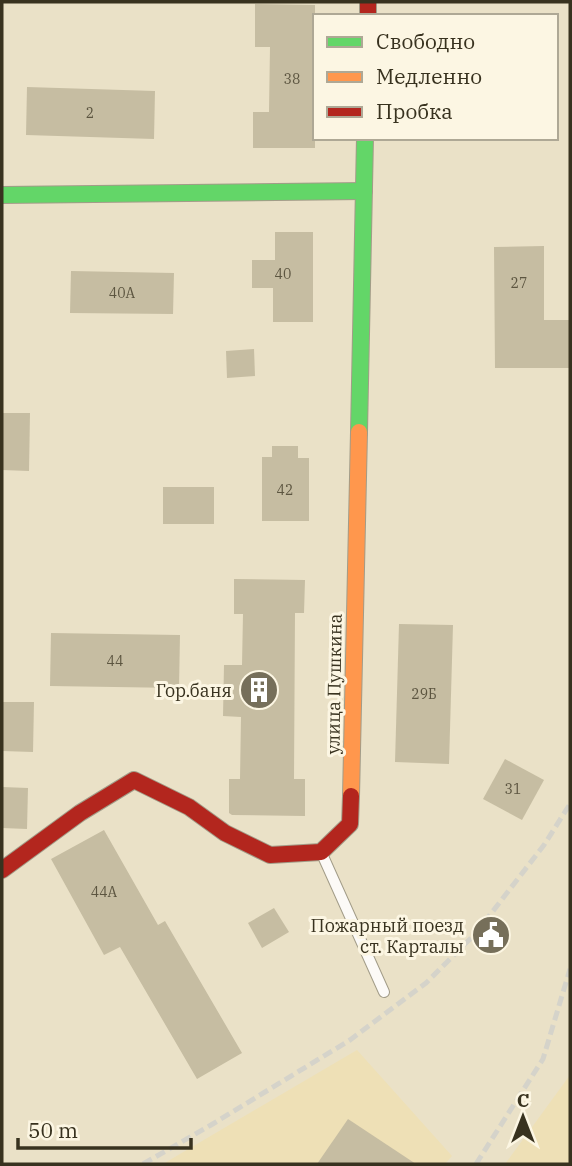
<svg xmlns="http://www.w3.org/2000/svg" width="572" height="1166" viewBox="0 0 572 1166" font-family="'IBM Plex Serif',serif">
<rect width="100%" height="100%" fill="#eae1c7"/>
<g fill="#eee0b6">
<polygon points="357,1050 452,1156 445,1164 163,1164"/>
<polygon points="570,1075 570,1164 505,1164"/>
</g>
<g fill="#c6bda2">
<polygon points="255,4 315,5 315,148 253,148 253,112 269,112 270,47 255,47"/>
<polygon points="27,87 155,91 154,139 26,135"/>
<polygon points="275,232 313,232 313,322 273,322 273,288 252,288 252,260 275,260"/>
<polygon points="544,246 544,320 570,320 570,368 495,368 494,247"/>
<polygon points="71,271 174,273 173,314 70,313"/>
<polygon points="254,349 255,376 227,378 226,351"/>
<polygon points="2,413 30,413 29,471 2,470"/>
<polygon points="272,446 298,446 298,458 309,458 309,521 262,521 262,457 272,457"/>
<rect x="163" y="487" width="51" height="37"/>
<polygon points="234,579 305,580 304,613 295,613 294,779 305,779 305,816 232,815 229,813 229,779 240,779 241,717 223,716 224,665 242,665 243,614 234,614"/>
<polygon points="399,624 453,625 449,764 395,762"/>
<polygon points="51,633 180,635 179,688 50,686"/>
<polygon points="2,702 34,702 33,752 2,751"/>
<polygon points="505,759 544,780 522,820 483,799"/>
<polygon points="2,787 28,788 27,829 2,828"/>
<polygon points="104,830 158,925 165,921 242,1053 197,1079 120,947 104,955 51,859"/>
<polygon points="274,908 289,932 262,948 248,923"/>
<polygon points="348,1119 416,1164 317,1164"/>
</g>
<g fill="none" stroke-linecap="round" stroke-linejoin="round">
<defs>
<polyline id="lane" points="322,854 384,992"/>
<g id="fast">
<polyline points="2,195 364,191"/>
<polyline points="359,432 365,138"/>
</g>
<polyline id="slow" points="351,796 359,432"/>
<g id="jam">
<polyline points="368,2 368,16"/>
<polyline points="2,870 80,813 134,780 189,807 225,833 270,855 321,852 350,824 351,796"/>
</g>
</defs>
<use href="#lane" stroke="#a29c88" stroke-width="12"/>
<use href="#fast" stroke="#a29c88" stroke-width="18"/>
<use href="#slow" stroke="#a29c88" stroke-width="18"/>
<use href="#jam" stroke="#a29c88" stroke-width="18"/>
<use href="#lane" stroke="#fcfaf7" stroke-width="10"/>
<use href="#fast" stroke="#63d668" stroke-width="16"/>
<use href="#slow" stroke="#ff974d" stroke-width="16"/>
<use href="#jam" stroke="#b3261e" stroke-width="16"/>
<g stroke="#d5d3ca" stroke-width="5" stroke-dasharray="10 5" stroke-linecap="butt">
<polyline points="143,1164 211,1125 350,1040 426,983 476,933 544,845 570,804"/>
<polyline points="476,1164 543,1059 570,969"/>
</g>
</g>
<defs>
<symbol id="building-disc" viewBox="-11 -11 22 22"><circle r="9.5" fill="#766f5a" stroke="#fcf6e3"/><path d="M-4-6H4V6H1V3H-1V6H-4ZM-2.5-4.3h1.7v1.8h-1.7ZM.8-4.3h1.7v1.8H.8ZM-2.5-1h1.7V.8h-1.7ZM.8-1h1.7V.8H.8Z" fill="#fff"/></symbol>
<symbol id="civic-disc" viewBox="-11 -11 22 22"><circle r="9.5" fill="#766f5a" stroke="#fcf6e3"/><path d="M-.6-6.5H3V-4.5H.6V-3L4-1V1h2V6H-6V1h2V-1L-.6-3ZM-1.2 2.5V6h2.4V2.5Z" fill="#fff"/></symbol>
</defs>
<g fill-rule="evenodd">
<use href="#building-disc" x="237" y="668" width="44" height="44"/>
<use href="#civic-disc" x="469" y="913" width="44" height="44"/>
</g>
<g text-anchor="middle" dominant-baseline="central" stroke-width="6" stroke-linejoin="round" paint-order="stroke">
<g font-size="14" fill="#5c5540">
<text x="292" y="79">38</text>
<text x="90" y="113">2</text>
<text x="283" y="274">40</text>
<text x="519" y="283">27</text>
<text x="122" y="293">40А</text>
<text x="285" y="490">42</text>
<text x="115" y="661">44</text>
<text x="424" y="694">29Б</text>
<text x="513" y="789">31</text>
<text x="104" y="892">44А</text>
</g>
<g font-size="18" fill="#38321f" stroke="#fcf6e3">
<text transform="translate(334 684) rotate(-89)">улица Пушкина</text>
</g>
<g font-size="18" fill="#38321f" stroke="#fcf6e3" text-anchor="end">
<text x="232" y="690">Гор.баня</text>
<text x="464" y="925">Пожарный поезд<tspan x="464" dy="21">ст. Карталы</tspan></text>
</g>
</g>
<rect width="572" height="1166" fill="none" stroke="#38321f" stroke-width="7"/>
<rect x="313" y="14" width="245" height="126" fill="#fcf6e3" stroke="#aea895" stroke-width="2"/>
<rect x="327" y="37" width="35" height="10" fill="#63d668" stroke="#aea895" stroke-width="2"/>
<text x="376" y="49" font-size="21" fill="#38321f">Свободно</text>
<rect x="327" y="72" width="35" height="10" fill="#ff974d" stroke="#aea895" stroke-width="2"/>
<text x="376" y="84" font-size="21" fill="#38321f">Медленно</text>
<rect x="327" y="107" width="35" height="10" fill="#b3261e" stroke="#aea895" stroke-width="2"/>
<text x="376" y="119" font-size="21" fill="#38321f">Пробка</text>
<g transform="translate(523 1117)" stroke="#fcf6e3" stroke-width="5" paint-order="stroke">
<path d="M0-5L12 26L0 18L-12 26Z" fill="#38321f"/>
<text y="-10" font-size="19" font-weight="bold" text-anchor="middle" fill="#38321f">С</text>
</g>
<path d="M18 1138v10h173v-10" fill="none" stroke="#38321f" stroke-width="3.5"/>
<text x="28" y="1138" font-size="21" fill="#38321f" stroke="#fcf6e3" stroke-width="5" paint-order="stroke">50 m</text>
</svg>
